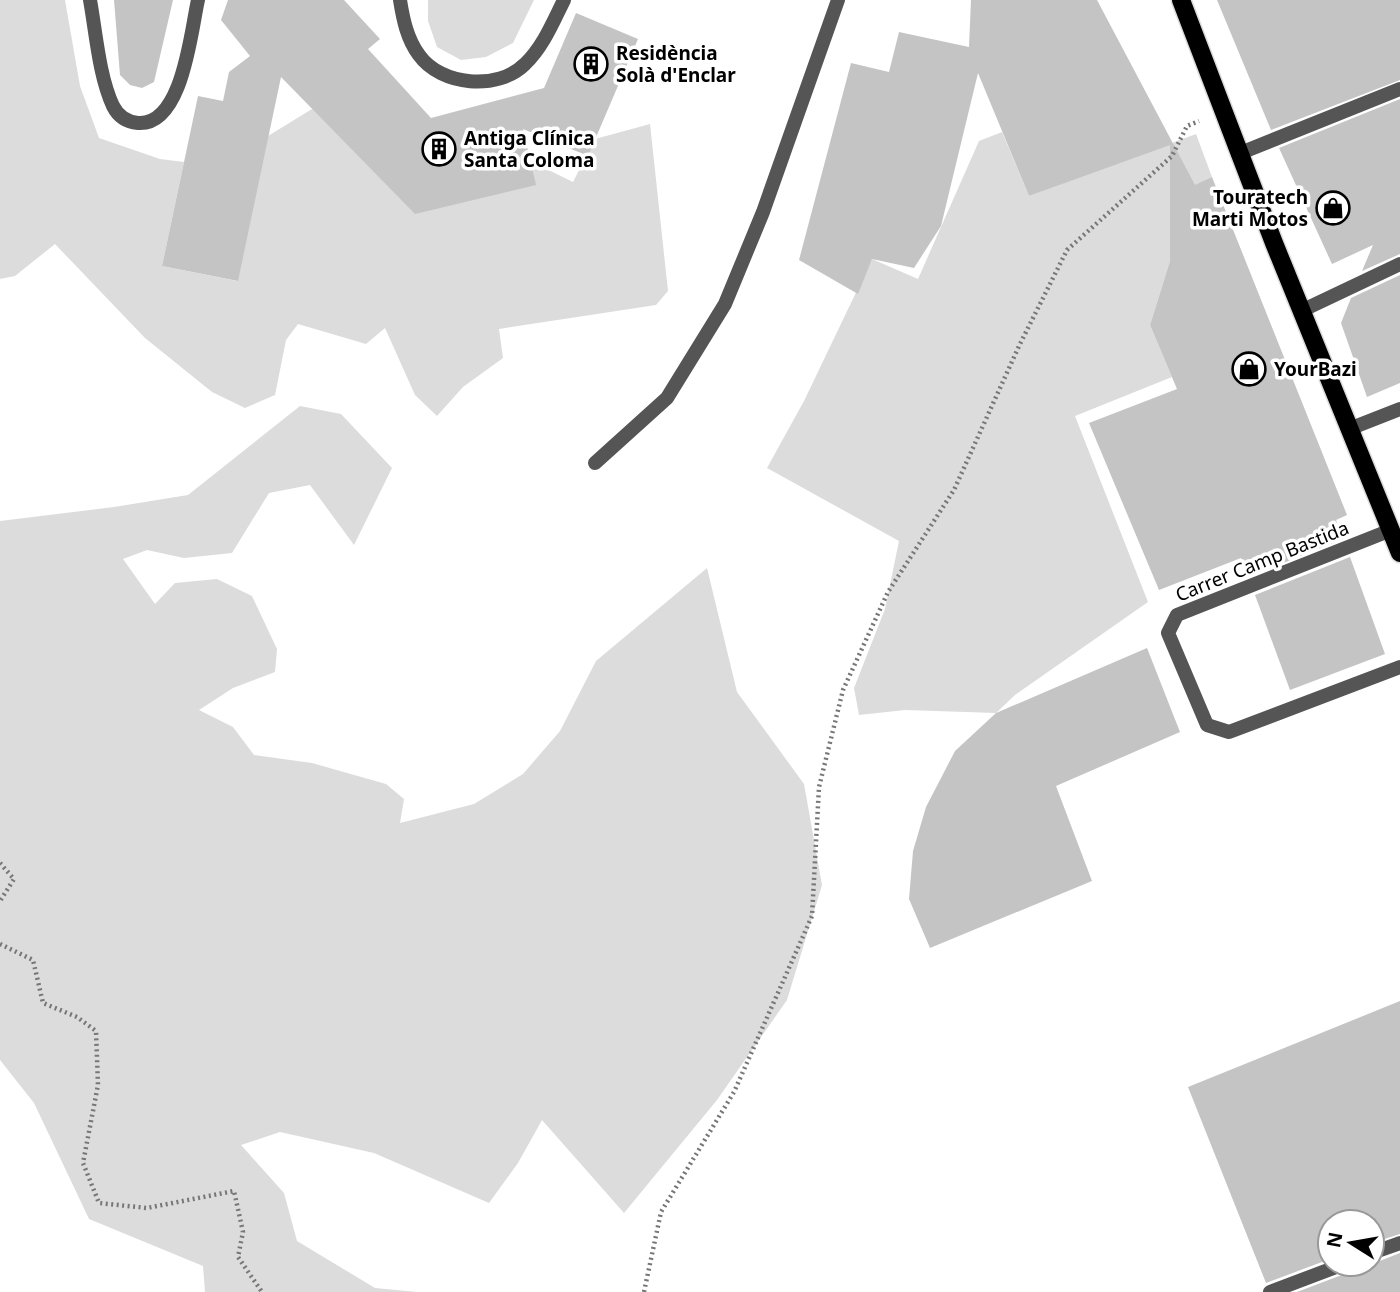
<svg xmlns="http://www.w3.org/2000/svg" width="1400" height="1292" viewBox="0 0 1400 1292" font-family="'Noto Sans',sans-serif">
<rect width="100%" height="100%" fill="#fff"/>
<g fill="#dcdcdc">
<polygon points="0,0 65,0 80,86 99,138 160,159 184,162 162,266 237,281 268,136 312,109 530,161 573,182 595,139 650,124 668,291 656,305 499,329 503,358 463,387 437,416 415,395 385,328 366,344 298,324 286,340 275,395 245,408 212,392 145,338 55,244 15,276 0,279"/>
<polygon points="428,0 534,0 513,43 486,57 461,60 437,47 428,21"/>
<polygon points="1002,132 1029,196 1196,134 1212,177 1170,199 1170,261 1150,325 1172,377 1075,416 1148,602 1015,695 996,713 905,710 859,715 854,688 885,609 899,541 767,468 804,401 872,259 918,279 979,141"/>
<polygon points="300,406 341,414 392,468 354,545 310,485 269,493 232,553 184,558 147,550 123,559 155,604 175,583 217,579 252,596 277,649 275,672 233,688 199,710 233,727 254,755 312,763 386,784 404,799 400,823 474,804 523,774 560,731 596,661 707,568 737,692 804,784 822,885 787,1000 717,1100 624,1213 542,1120 518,1163 489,1203 374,1153 280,1132 241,1145 284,1193 297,1241 375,1288 417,1292 205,1292 203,1266 89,1219 34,1103 0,1060 0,521 114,507 188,495"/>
</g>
<g fill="#c4c4c4">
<polygon points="114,0 173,0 154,82 142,88 130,85 120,75"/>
<polygon points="228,0 344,0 380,39 368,49 431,118 544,88 576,13 638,39 588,156 523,129 536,185 415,214 281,77 238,281 162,266 198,96 223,101 229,72 250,56 221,20"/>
<polygon points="971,0 1097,0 1195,185 1212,177 1347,515 1336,520 1343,539 1248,577 1241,558 1159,590 1089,423 1177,389 1150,325 1170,261 1170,145 1029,196 978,73 941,226 914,268 872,259 858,294 799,260 851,63 889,72 899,32 969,47"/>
<polygon points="1217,0 1400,0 1400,80 1271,130"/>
<polygon points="1400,99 1400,254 1362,271 1373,245 1332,264 1279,148"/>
<polygon points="1400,275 1400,383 1367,397 1341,323 1351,298"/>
<polygon points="1350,557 1385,654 1290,690 1255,595"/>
<polygon points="1147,648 1180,732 1056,786 1092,881 930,948 909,899 913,851 926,807 955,751 996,713"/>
<polygon points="1400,1001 1400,1234 1372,1243 1372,1222 1330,1222 1330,1259 1266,1283 1188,1087"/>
<polygon points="1400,1253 1400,1292 1297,1292 1347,1273 1353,1264 1372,1264"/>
</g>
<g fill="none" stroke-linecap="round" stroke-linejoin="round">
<defs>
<polyline id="primary" points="1181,0 1274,243 1400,553"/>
</defs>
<use href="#primary" stroke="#dbdbdb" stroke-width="21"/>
<g stroke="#777" stroke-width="4.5" stroke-dasharray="2 3.5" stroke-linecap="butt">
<polyline points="0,863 14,879 0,901"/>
<polyline points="0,944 33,960 43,1003 77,1017 96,1031 98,1085 83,1163 99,1203 147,1208 234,1191 243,1232 238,1257 262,1292"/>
<polyline points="644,1292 661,1212 734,1092 812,916 819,787 843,690 888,592 954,490 1019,346 1067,250 1172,156 1187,126 1199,121"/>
</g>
<g stroke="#555" stroke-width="14">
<polyline points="1238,154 1400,89"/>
<polyline points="1301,311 1400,264"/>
<polyline points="595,463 667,398 725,304 763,212 838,0"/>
<polyline points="1372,1253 1400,1243"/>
<polyline points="1270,1292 1344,1264"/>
</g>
<g stroke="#555" stroke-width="14">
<path d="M 90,0 C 96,33 99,76 113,106 C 118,116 127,122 138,123 C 183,126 191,30 198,0"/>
<path d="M 400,0 C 403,19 407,39 419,55 C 441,86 498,91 525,64 C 543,47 553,22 564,0"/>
<polyline points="1349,429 1400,409"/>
<polyline points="1391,530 1177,615 1168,633 1207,725 1229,732 1400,667"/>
</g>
<use href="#primary" stroke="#000" stroke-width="18"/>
</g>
<defs>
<symbol id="building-ring" viewBox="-11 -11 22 22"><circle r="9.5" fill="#fff" stroke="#000" stroke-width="1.5"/><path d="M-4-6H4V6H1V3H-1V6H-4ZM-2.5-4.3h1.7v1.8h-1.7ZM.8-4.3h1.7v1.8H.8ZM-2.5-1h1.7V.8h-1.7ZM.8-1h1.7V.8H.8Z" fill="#000"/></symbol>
<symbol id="shop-ring" viewBox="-11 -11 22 22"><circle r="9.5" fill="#fff" stroke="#000" stroke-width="1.5"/><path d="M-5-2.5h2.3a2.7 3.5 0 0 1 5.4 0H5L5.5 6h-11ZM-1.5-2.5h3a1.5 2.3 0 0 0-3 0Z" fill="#000"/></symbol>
</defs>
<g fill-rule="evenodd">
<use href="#building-ring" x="572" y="45" width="38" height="38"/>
<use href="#building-ring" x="420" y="130" width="38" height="38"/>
<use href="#shop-ring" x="1314" y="189" width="38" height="38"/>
<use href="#shop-ring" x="1230" y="350" width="38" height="38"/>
</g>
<g text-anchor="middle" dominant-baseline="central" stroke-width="7" stroke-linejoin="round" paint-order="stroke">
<g font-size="19" font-weight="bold" fill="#000" stroke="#fff" text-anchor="start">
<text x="616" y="53">Residència<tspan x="616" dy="22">Solà d'Enclar</tspan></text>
<text x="464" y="138">Antiga Clínica<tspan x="464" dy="22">Santa Coloma</tspan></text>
<text x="1308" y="197" text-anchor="end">Touratech<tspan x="1308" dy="22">Marti Motos</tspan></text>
<text x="1274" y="369">YourBazi</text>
</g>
<g font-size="19" fill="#000" stroke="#fff">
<text transform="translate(1262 561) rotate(-22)">Carrer Camp Bastida</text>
</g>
</g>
<g transform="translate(1351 1243) rotate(281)"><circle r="33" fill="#ffffff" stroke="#999999" stroke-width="2"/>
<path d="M0-5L12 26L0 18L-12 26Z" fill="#000000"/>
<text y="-10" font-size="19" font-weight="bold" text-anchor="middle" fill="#000000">N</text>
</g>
</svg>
